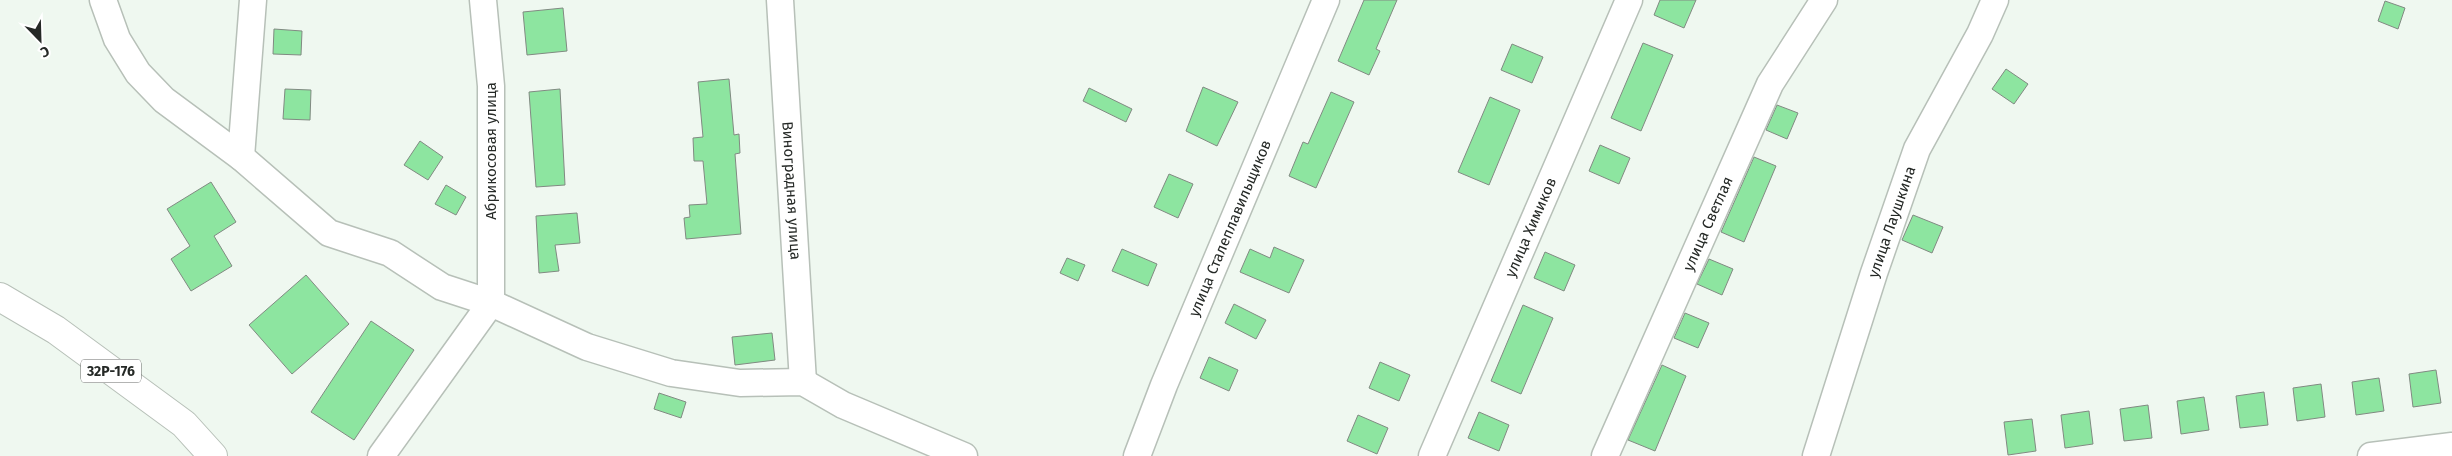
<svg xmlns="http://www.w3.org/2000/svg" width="2452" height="456" viewBox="0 0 2452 456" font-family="'Fira Sans',sans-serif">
<rect width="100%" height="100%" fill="#eff8f0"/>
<g fill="#8de5a0" stroke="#818a82">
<polygon points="1364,0 1397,0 1376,49 1380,51 1369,75 1338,61"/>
<polygon points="1660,0 1696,0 1684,28 1654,15"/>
<polygon points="2385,1 2405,8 2398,29 2378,21"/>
<polygon points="563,8 567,51 527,55 523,12"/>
<polygon points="274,29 302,31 301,55 273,54"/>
<polygon points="1643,43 1673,55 1641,131 1611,118"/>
<polygon points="1512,44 1543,57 1532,83 1501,70"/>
<polygon points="2006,69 2028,84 2014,104 1992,89"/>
<polygon points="729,79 734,135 739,134 740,153 735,154 741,234 686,239 684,218 690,217 689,205 707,204 703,161 694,161 693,138 703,137 698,82"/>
<polygon points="1203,87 1238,102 1217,146 1186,131"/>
<polygon points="1089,88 1132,109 1126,122 1083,101"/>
<polygon points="285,89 311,90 310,120 283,119"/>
<polygon points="560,89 565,185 536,187 529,92"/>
<polygon points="1331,92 1354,102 1316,188 1289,176 1303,142 1308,144"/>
<polygon points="1490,97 1520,110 1489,185 1458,172"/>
<polygon points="1777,105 1798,113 1787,139 1766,130"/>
<polygon points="420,141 443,157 428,180 404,165"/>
<polygon points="1600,145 1630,158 1619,184 1589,171"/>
<polygon points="1754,157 1776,166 1744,242 1721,232"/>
<polygon points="1169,174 1193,184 1178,218 1154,207"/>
<polygon points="211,182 236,222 214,236 232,266 191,291 171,259 190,246 167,209"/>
<polygon points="446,185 466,197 456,215 435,204"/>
<polygon points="577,213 580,243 555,245 559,271 539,273 536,216"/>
<polygon points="1913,215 1943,227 1932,253 1902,240"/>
<polygon points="1274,247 1304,260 1289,293 1240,272 1250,249 1270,258"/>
<polygon points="1122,249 1157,264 1148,286 1112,271"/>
<polygon points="1545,252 1575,265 1564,291 1534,278"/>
<polygon points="1067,258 1085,265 1078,281 1060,273"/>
<polygon points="1709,259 1733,269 1722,295 1697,284"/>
<polygon points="306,275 349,324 292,374 249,325"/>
<polygon points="1234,304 1266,320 1256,339 1225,323"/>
<polygon points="1523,305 1553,318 1521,394 1491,381"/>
<polygon points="1685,313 1709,323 1698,348 1674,338"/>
<polygon points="371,321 414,350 354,440 311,412"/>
<polygon points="772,333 775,360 735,365 732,337"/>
<polygon points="1209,357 1238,370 1229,391 1200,378"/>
<polygon points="1380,362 1410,375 1399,401 1369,388"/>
<polygon points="1662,365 1686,376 1655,451 1628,440"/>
<polygon points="2436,370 2441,403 2413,407 2409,374"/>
<polygon points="2379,378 2384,411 2356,415 2352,382"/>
<polygon points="2321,384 2325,417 2297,421 2293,388"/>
<polygon points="2264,392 2268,425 2240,428 2236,396"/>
<polygon points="659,393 686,402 681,418 654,409"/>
<polygon points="2204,397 2209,430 2181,434 2177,401"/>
<polygon points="2148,405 2152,438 2124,441 2120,409"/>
<polygon points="2089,411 2093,444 2065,448 2061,415"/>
<polygon points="1479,412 1509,425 1499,451 1468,438"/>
<polygon points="1358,415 1388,428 1377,454 1347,441"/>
<polygon points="2032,419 2036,451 2008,455 2004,422"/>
</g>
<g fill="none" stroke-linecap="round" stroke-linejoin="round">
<defs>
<g id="minor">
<polyline points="103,0 117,39 138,73 164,100 241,157 329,233 390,253 442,287 491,303 587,347 671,373 740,383 803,382 843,405 964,456"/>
<path id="s1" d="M 780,0 L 803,382"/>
<polyline points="241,157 253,0"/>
<polyline points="381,456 491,303 491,86 483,0"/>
<path id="s2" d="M 1137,456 L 1164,385 L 1326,0"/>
<path id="s3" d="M 1432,456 L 1629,0"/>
<path id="s4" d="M 1605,456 L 1770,84 L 1824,0"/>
<path id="s5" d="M 1816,456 L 1874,273 L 1917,149 L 1980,34 L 1995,0"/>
<polyline points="2371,456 2452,446"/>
</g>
<polyline id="major" points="0,297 56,330 184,424 213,456"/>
</defs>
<use href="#minor" stroke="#b7c0b8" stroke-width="29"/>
<use href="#major" stroke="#b7c0b8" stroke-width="30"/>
<use href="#minor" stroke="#fff" stroke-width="26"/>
<use href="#major" stroke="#fff" stroke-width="28"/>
</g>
<g text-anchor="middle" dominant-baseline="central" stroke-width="5" stroke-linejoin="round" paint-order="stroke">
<rect fill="#fff" stroke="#666967" stroke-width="1" x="81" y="359.5" width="60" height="23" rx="4"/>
<g font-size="14" font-weight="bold" fill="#252926">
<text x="111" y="371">32Р-176</text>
</g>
<g font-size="15" fill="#252926" stroke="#fff">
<text transform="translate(491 151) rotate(-90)">Абрикосовая улица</text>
<text stroke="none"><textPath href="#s1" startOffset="191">Виноградная улица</textPath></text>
<text stroke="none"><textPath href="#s5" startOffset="246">улица Лаушкина</textPath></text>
<text stroke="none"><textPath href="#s4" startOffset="254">улица Светлая</textPath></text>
<text stroke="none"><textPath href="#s2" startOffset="246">улица Сталеплавильщиков</textPath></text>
<text stroke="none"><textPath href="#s3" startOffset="249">улица Химиков</textPath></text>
</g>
</g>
<g transform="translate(40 40) rotate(157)" stroke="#ffffff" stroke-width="4" paint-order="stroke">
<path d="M0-4L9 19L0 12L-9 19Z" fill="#252926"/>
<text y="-8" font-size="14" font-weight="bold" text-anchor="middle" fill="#252926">С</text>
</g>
</svg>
